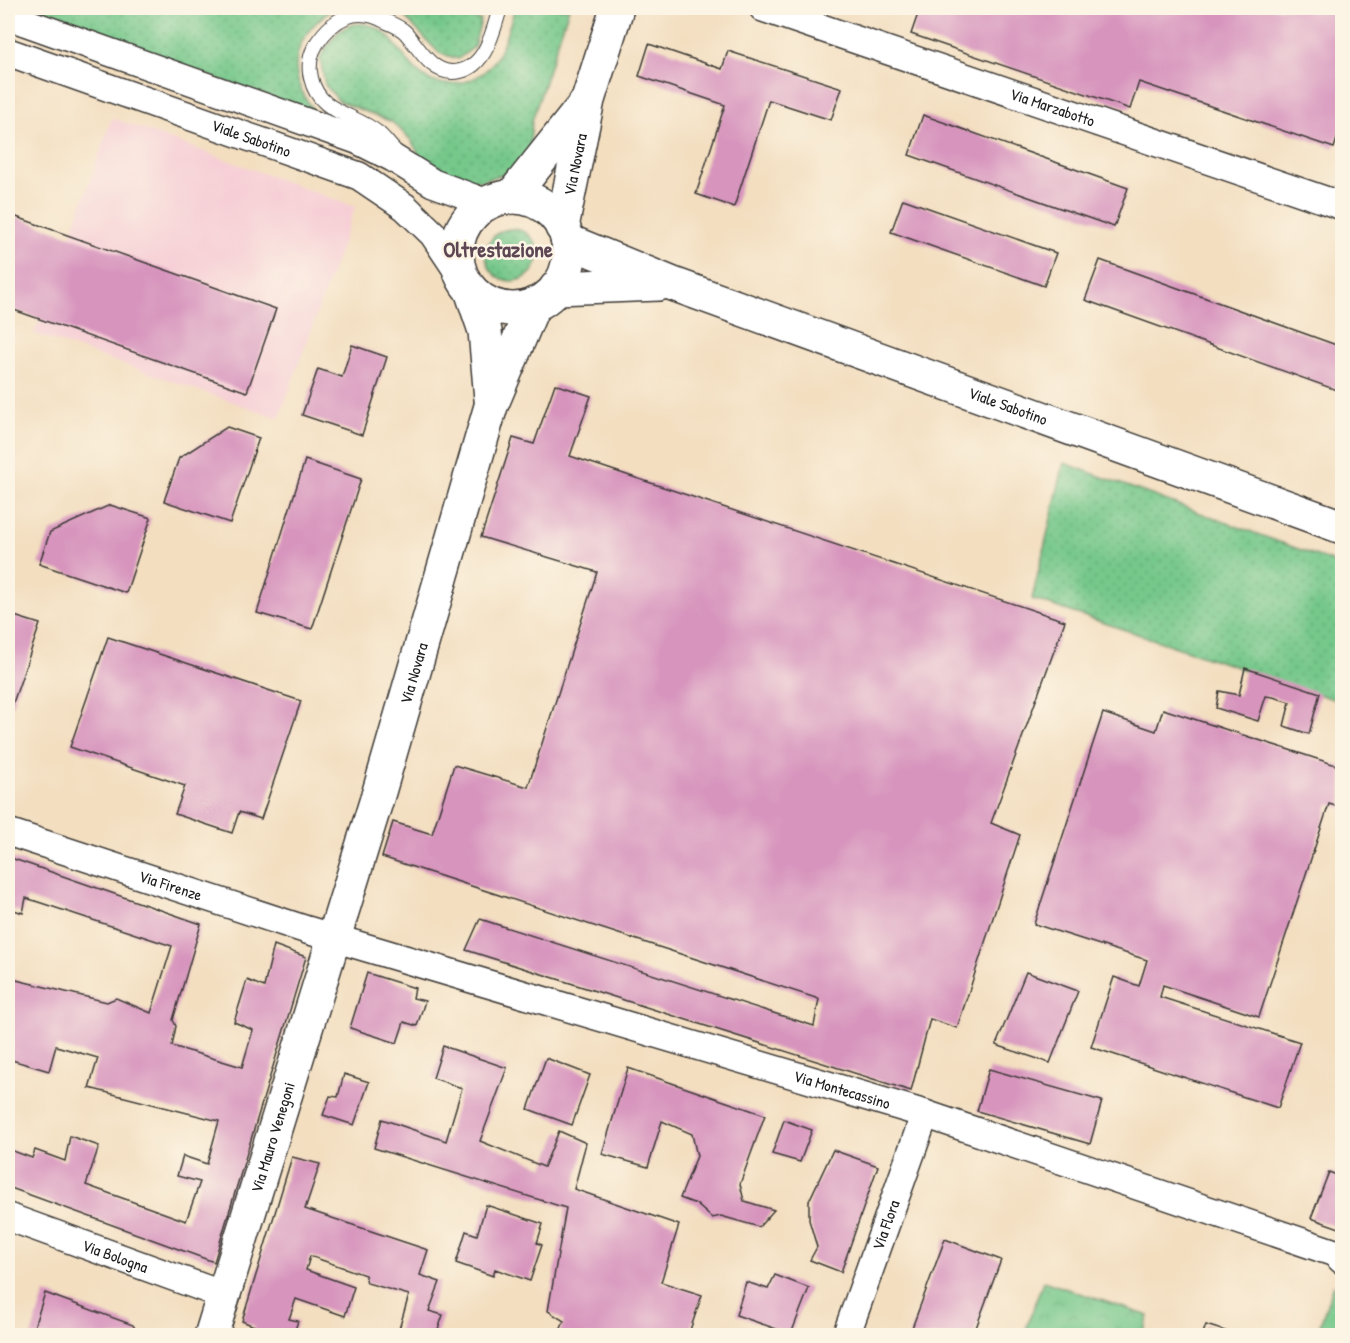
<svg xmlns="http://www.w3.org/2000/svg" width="1350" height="1343" viewBox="0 0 1350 1343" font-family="'Patrick Hand',sans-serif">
<defs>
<pattern id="grass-dots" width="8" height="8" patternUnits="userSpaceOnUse" patternTransform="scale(1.5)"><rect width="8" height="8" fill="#74c78a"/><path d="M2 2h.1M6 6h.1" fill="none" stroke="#64aa76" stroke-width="1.8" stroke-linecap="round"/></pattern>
<pattern id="park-crowns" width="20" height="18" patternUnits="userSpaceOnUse" patternTransform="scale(1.5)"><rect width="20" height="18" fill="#74c78a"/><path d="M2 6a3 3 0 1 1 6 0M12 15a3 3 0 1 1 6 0" fill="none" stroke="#64aa76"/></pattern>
</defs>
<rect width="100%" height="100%" fill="#fcf5e5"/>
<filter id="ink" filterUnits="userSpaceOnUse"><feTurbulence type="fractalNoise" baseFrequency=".0167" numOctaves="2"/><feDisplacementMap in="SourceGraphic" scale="12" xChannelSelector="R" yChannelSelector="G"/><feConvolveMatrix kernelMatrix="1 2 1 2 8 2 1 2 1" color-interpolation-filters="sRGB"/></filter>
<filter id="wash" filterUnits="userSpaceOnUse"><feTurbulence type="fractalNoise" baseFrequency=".008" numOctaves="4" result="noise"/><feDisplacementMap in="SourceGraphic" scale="24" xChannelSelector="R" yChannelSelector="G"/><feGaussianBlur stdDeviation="1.35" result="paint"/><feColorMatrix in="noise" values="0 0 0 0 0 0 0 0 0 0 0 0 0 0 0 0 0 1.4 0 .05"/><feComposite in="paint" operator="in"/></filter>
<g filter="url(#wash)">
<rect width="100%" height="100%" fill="#f3dec0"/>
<polygon fill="#f6cfd6" points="112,118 355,207 279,418 33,333 41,320"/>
<g fill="url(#grass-dots)" stroke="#487253" stroke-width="1.5">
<path d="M 13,8 L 334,8 C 293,36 283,73 316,113 Z"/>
<polygon points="389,8 435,8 481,20 474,47 458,59 439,53 400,12"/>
<path d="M 515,8 L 569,8 L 532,121 L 529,157 L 508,173 L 481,181 L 449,179 L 422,160 L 411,140 L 392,122 L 339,101 L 325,85 L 320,58 C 330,41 341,22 363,24 C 396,27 401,66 428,79 C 438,85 453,85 464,82 C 499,73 505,39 515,8 Z"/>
<circle cx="512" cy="255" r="26"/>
<polygon points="1064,463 1342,565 1342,702 1032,599"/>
</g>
<g fill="url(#park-crowns)" stroke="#487253" stroke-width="1.5">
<polygon points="1043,1281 1149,1316 1143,1335 1024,1335"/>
<polygon points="1333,1285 1342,1294 1342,1335 1317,1335"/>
</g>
<g id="blocks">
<g fill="#d794bd">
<polygon points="920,8 1342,8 1342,124 1334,148 1139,82 1130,109 911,34"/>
<polygon points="649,44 722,69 728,51 842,88 831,120 769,100 734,207 696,194 725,105 639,76"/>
<polygon points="923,115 1128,188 1114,227 909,155"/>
<polygon points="903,199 1056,253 1044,286 891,232"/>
<polygon points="8,214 276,309 247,392 8,308"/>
<polygon points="1100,260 1342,347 1342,392 1085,300"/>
<polygon points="352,345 387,357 362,435 302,415 318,369 342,377"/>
<polygon points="555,384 591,396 570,456 1065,621 991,823 1020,835 957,1028 930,1019 911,1091 466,950 480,919 814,1026 819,999 382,857 393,822 432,834 454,765 528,787 597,572 481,537 513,438 534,444"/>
<polygon points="227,427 259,438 230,523 164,501 179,458"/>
<polygon points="305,460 361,479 312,629 257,613"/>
<polygon points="110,505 151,518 126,593 39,564 50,532"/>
<polygon points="8,614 40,624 12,706 8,705"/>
<polygon points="108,637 301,701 261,819 239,812 232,833 175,814 185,786 70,747"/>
<polygon points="1245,668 1320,693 1309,734 1284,726 1290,702 1273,697 1266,696 1258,721 1216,708 1219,691 1239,695"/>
<polygon points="1163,709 1342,767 1342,808 1329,804 1259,1017 1163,985 1160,997 1300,1042 1278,1108 1091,1047 1114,977 1139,986 1147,960 1034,924 1103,713 1156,731"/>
<polygon points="8,857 201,924 173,1020 176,1026 172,1046 242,1067 253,1030 234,1022 247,980 264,987 274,945 306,957 214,1262 8,1187 8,1149 32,1158 35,1150 65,1161 70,1136 99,1146 86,1185 186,1221 200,1182 177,1176 183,1156 207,1164 219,1121 89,1088 98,1058 56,1046 49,1071 8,1059 8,978 107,1002 116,998 151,1013 172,946 26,898 23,913 8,908"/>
<polygon points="1026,972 1078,991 1050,1063 996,1045"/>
<polygon points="367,973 415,988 413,998 425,1001 417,1026 404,1022 397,1043 350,1028"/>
<polygon points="443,1046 507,1068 480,1141 544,1167 559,1131 586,1143 574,1189 679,1225 661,1282 702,1295 688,1336 558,1336 564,1321 548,1311 566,1208 374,1148 382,1119 446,1141 462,1088 433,1078"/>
<polygon points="546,1058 590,1075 572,1125 528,1109"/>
<polygon points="628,1068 765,1115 740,1184 744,1201 774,1210 759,1227 721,1216 712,1218 696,1204 680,1198 697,1156 692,1134 662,1121 648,1167 602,1154"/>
<polygon points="989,1069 1102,1101 1090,1144 977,1111"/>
<polygon points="344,1074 369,1082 354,1125 323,1115 330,1096 338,1097"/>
<polygon points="784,1120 812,1130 800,1162 772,1154"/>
<polygon points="833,1150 878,1166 841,1272 810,1260 817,1247 809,1220 809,1201"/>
<polygon points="292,1157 320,1164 305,1209 428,1250 420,1275 440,1282 429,1311 443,1315 436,1336 397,1336 409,1295 367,1283 365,1275 310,1256 306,1270 354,1287 345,1316 296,1299 289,1319 298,1321 293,1336 251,1336 254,1326 242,1321"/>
<polygon points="1329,1172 1342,1177 1342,1229 1311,1218"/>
<polygon points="486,1205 543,1224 537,1243 542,1245 530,1281 495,1269 493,1276 456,1263 466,1231 477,1235"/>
<polygon points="945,1239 1001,1260 973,1336 909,1336"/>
<polygon points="775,1275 809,1288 791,1334 736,1315 746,1282 768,1289"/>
<polygon points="45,1293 133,1325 140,1336 31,1336"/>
<polygon points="1206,1325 1238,1335 1238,1336 1202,1336"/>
<polygon points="348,1328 372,1335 372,1336 345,1336"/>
</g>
</g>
</g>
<g filter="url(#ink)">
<use href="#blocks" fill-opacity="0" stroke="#3c3935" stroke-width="1.5"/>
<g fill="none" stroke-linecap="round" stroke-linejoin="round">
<defs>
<path id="lane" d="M 394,150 C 389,145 384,138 378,133 C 354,113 319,114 311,78 C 308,66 310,54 317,43 C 334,18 356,5 385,21 C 392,24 400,27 405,32 C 418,46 430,72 452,72 C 485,72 493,32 500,8"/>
<g id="street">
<path id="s1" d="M 763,8 L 1342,206"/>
<polyline points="8,16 357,140 393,158 433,183 487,203"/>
<path id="s2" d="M 8,52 L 359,176 L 405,207 L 433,234 L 461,276"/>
<path id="s3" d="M 8,832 L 307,930 L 925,1114 L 1335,1253 L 1342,1260"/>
<path id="s4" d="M 8,1217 L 223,1295"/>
<path id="s5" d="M 846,1336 L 925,1114"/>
</g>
<g id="secondary">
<polyline points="511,197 585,104"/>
<circle cx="513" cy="253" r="56"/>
<path id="s6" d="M 562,227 L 588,100 L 617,8"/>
<path id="s7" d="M 568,241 L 673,284 L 1342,527"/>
<polyline points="556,288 659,284"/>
<polyline points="472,293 485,331 491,399"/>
<path id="s8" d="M 211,1336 L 379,792 L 491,406 L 534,304"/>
</g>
</defs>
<use href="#lane" stroke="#3c3935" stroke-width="16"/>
<use href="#street" stroke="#3c3935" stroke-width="30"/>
<use href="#secondary" stroke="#3c3935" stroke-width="36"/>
<use href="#lane" stroke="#fff" stroke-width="14"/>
<use href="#street" stroke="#fff" stroke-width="27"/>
<use href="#secondary" stroke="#fff" stroke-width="33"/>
</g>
</g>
<g text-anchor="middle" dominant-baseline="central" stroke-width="5" stroke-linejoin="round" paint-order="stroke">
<g font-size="16" fill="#1c1c1c" stroke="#fcf5e5">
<text stroke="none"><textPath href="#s1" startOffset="306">Via Marzabotto</textPath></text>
<text stroke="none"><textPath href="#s2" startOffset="258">Viale Sabotino</textPath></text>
<text stroke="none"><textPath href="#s6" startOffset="64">Via Novara</textPath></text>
<text stroke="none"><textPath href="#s7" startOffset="470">Viale Sabotino</textPath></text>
<text stroke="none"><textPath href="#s8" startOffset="693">Via Novara</textPath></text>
<text stroke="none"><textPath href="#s3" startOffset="171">Via Firenze</textPath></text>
<text stroke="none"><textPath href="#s3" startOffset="873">Via Montecassino</textPath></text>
<text stroke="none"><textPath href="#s8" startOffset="208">Via Mauro Venegoni</textPath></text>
<text stroke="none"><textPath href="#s5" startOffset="118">Via Flora</textPath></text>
<text stroke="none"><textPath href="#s4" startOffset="114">Via Bologna</textPath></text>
</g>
<g font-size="22" font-weight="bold" fill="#5d4654" stroke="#fcf5e5">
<text x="498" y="249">Oltrestazione</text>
</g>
</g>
<rect width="1350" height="1343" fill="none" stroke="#fcf5e5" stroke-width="30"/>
</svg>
